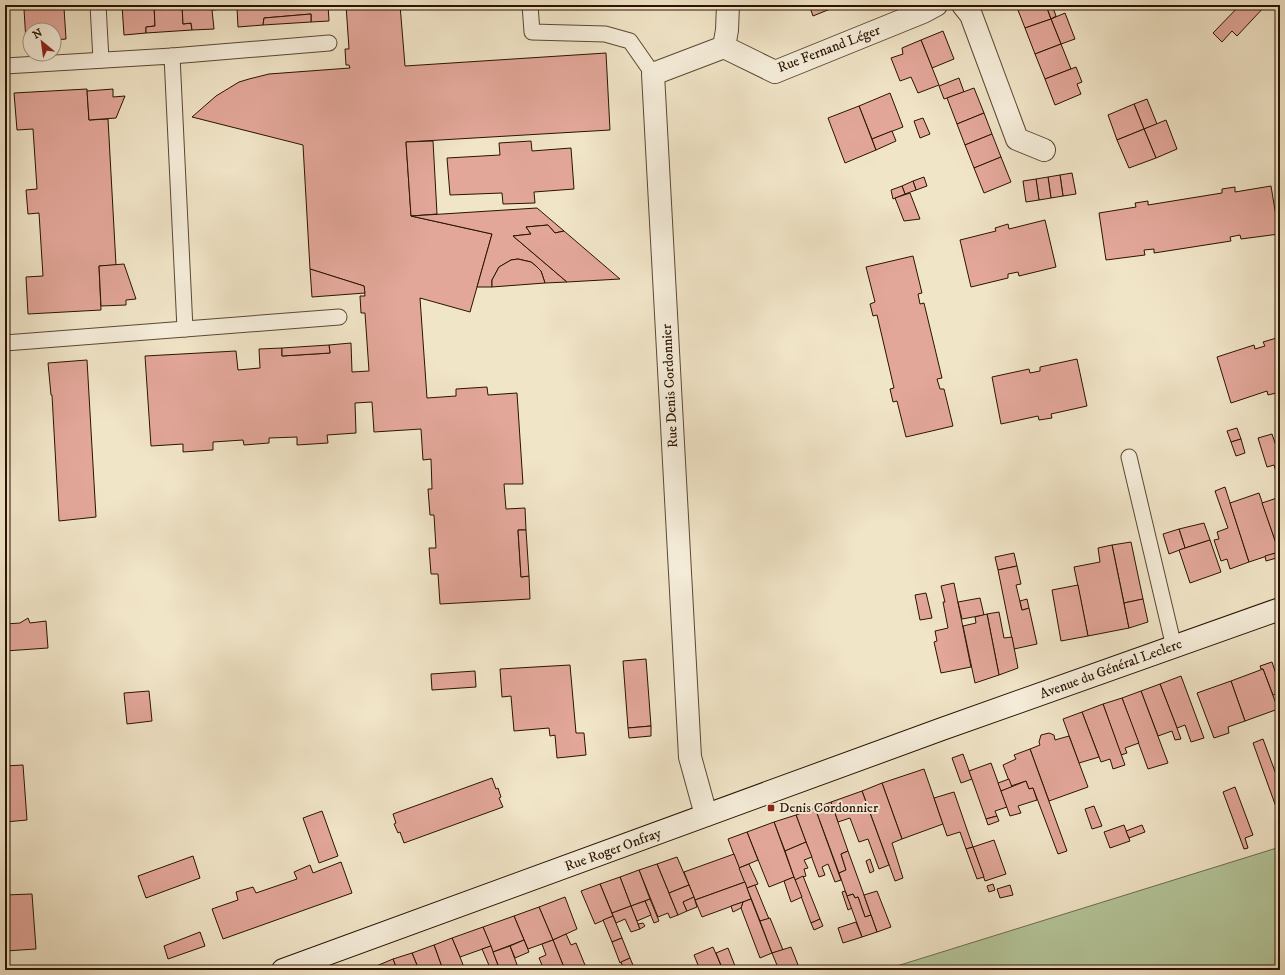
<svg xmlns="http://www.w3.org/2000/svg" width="1285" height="975" viewBox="0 0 1285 975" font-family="'IM FELL DW Pica',serif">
<rect width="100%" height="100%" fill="#f1e5c8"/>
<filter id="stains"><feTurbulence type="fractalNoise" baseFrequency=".005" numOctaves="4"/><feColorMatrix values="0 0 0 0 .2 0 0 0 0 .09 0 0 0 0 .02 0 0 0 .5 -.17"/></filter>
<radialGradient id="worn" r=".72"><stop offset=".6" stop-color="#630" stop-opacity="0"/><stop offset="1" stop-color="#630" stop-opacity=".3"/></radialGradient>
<polygon fill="#b4c69a" stroke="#6e6c4e" points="1280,847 1280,970 884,970"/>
<g fill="#e3a79a" stroke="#291301">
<polygon points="26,5 63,5 63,8 64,8 66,39 54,40 54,30 30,30 30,42 26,42 24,9 26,10"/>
<polygon points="122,5 154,5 155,26 146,27 146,33 124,35"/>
<polygon points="154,5 182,5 183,24 191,23 192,30 146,33 146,27 155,26"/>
<polygon points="182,5 328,5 329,21 311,22 311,14 264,18 263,25 238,27 237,8 212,10 214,29 192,30 191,23 183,24"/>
<polygon points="346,5 400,5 405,66 606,53 610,130 406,142 411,216 492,234 470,312 420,298 427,398 456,396 456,389 487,387 488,395 517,393 523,484 504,484 506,509 525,508 526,530 518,530 521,577 529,576 530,599 440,604 438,574 431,574 429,548 436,548 434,515 430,515 428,489 432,489 431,459 423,460 421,429 374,432 372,402 355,403 356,433 327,435 328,443 297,445 297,437 269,438 269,443 244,445 243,440 213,442 213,450 183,452 183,444 151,446 145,356 236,351 238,370 260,368 259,349 282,348 282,356 330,353 329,345 351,343 352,372 369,371 365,313 361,313 360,296 365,296 364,286 310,269 303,145 192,117 216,96 239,82 249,79 269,74 350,68 349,65 346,65 345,49 349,49"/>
<polygon points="809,5 840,5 813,16"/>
<polygon points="1016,5 1046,5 1051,19 1025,28"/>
<polygon points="1046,5 1052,5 1056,16 1051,19"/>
<polygon points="1240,5 1266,5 1237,36 1232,31 1222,42 1213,33"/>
<polygon points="1065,13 1075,39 1061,44 1051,19"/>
<polygon points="311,14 311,22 263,25 264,18"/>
<polygon points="1051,19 1061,44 1035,54 1025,28"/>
<polygon points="943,31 954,59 932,68 921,40"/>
<polygon points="921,40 939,85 918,93 911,77 900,81 891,58 903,54 902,48"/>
<polygon points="1061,44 1071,69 1045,79 1035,54"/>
<polygon points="1076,67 1082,82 1077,84 1081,94 1055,105 1045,79"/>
<polygon points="959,78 964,92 944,99 939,86"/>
<polygon points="974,88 984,113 957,124 947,98"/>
<polygon points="87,89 89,120 108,119 116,265 99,266 101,310 28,314 26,277 43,276 39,213 28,214 26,190 37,189 33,129 17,130 14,93"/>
<polygon points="113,89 113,97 125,96 116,118 89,120 87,91"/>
<polygon points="890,93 903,127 872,139 859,106"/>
<polygon points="1147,99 1157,124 1144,129 1134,104"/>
<polygon points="1134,104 1144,129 1117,140 1108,115"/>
<polygon points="859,106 876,150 845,163 828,118"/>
<polygon points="984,113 992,134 965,145 957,124"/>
<polygon points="923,118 930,134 920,138 914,121"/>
<polygon points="1166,120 1177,149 1156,158 1144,129"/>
<polygon points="1144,129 1156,158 1129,168 1117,140"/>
<polygon points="892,131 896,141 876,150 872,139"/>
<polygon points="992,134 1001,157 974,168 965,145"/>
<polygon points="433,141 437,214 411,216 406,142"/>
<polygon points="531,141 532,151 571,148 574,189 534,192 535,203 503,204 502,193 450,195 447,158 500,155 499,143"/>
<polygon points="1001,157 1011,182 984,193 974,168"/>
<polygon points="1072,173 1076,194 1063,196 1060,175"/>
<polygon points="1060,175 1063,196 1051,198 1048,177"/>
<polygon points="924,177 927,186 916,190 913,181"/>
<polygon points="1048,177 1051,198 1039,200 1036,179"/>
<polygon points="1036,179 1039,200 1026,202 1023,181"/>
<polygon points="913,181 916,190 905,194 902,186"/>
<polygon points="902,186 905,194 893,199 891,190"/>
<polygon points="1271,186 1279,234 1241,239 1240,235 1230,237 1231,241 1154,253 1154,249 1144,250 1145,255 1106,260 1099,213 1136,207 1135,203 1148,201 1148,205 1222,193 1222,189 1235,187 1235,192"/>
<polygon points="910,193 920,219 904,221 895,198"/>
<polygon points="537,208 564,231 555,233 548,225 526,227 531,234 513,236 567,282 545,283 541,271 536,266 531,262 518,259 511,260 499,267 492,280 492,287 477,287 492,234 411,216"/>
<polygon points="1045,220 1056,267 1019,276 1018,272 1008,274 1008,278 971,287 960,240 996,231 995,228 1008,224 1009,229"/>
<polygon points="548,225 555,233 564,231 620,279 567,282 513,236 531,234 526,227"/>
<polygon points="913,256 922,293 918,294 920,304 924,303 942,378 937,379 940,389 944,389 953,426 906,437 897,401 893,402 890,389 894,388 877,315 873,316 870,304 875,302 866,267"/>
<polygon points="518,259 531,262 536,266 541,271 545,283 492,287 492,280 499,267 511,260"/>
<polygon points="124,264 136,299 126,300 126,305 101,306 99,266"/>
<polygon points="310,269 364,286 365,293 312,297"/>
<polygon points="1280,337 1280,392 1268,395 1267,391 1231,403 1217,357 1254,345 1255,349 1265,346 1263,342"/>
<polygon points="329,345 330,353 282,356 282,348"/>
<polygon points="1077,359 1087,406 1051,414 1052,418 1039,420 1038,416 1001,424 992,377 1029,369 1030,373 1040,371 1040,367"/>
<polygon points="87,360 96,517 59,521 52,395 51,395 48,363"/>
<polygon points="1237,428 1241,439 1231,442 1227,431"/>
<polygon points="1272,434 1280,458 1280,485 1274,465 1267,467 1258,438"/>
<polygon points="1241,439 1245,453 1236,456 1231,442"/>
<polygon points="1225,487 1249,562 1230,569 1227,559 1221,561 1214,540 1219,539 1217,532 1228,528 1215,491"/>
<polygon points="1259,493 1279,552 1249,562 1230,503"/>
<polygon points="1280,497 1280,545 1277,546 1262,503"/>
<polygon points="1204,523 1210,540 1185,548 1179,529"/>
<polygon points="1179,529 1185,548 1169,554 1163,534"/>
<polygon points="518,530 526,530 529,576 521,577"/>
<polygon points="1210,540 1221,572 1190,583 1179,550"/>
<polygon points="1131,542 1143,599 1124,603 1112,545"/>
<polygon points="1112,545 1129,628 1088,636 1074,567 1100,562 1098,548"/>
<polygon points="1279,552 1280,557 1266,561 1265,556"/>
<polygon points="1014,553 1017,566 998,570 995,557"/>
<polygon points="1017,566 1021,584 1016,585 1022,610 1029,608 1037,644 1014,649 998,570"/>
<polygon points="954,583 971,667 941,673 934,642 937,641 935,631 948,628 943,602 945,602 941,586"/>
<polygon points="1078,585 1088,636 1061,641 1052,590"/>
<polygon points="926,593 932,618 920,620 915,595"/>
<polygon points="980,598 984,615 962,619 958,602"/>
<polygon points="1027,599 1029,608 1022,610 1020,601"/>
<polygon points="1143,599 1148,622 1129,628 1124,603"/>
<polygon points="999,612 1004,638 1012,637 1018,668 999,675 987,614"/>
<polygon points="987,614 999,675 975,683 963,626 976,623 975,617"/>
<polygon points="28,618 30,623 46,621 48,648 5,651 5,624 20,623"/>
<polygon points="646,659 651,726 628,728 623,661"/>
<polygon points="1272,662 1280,686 1280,693 1273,695 1263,669 1261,669 1260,666"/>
<polygon points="570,665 576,733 584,733 586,755 557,758 555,735 550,736 549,728 514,731 511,696 502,697 500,669"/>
<polygon points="1263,669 1278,709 1245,721 1231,681"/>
<polygon points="475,671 476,687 432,690 431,674"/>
<polygon points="1181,676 1204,738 1191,742 1185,725 1177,728 1160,684"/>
<polygon points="1231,681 1245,721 1228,727 1229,733 1214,738 1197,693"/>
<polygon points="1160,684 1177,728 1181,739 1175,740 1172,731 1158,736 1141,691"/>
<polygon points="149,691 152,721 127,724 124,693"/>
<polygon points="1141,691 1168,763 1148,769 1122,698"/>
<polygon points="1122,698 1139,743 1125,748 1127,753 1121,755 1103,704"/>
<polygon points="1103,704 1125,765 1113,769 1110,759 1101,762 1082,712"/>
<polygon points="1082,712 1099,757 1079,763 1063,719"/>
<polygon points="651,726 651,736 629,738 628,728"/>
<polygon points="1049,733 1054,735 1055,740 1069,736 1088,787 1049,801 1030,749 1040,745 1039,742 1041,735"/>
<polygon points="1263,739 1280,785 1280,818 1253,743"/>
<polygon points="1030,749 1067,851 1058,854 1033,788 1029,789 1026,781 1011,786 1003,765 1016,759 1014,755"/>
<polygon points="963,754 972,779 961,783 952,758"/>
<polygon points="991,763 1007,807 995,811 997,816 986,819 969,771"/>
<polygon points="23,765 27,820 5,822 5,766"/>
<polygon points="924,769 943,824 902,839 882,783"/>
<polygon points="492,778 496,789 498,788 501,797 499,798 503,807 404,843 400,832 398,833 394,824 396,823 393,814"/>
<polygon points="1009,779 1012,787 1001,791 998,783"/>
<polygon points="1026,781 1029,789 1033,788 1037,800 1018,806 1021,813 1010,816 1001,791"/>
<polygon points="882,783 902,839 892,843 903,878 895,881 862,791"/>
<polygon points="1235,787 1253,835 1245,838 1248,848 1244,849 1223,792"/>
<polygon points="862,791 889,865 879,869 868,839 859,842 850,818 838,822 831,802"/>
<polygon points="954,792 973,847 966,849 960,832 947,836 934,798"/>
<polygon points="831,802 848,851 841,854 846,870 839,873 815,808"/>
<polygon points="1094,806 1102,826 1092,829 1085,809"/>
<polygon points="815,808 841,880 835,882 828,864 822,867 825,875 819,877 796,815"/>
<polygon points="322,811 338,856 319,863 303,818"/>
<polygon points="796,815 806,842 785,851 774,822"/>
<polygon points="997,816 999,821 988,825 986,819"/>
<polygon points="774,822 794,877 769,887 747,832"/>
<polygon points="1124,825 1130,841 1110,848 1104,832"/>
<polygon points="1142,825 1145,832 1129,838 1126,831"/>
<polygon points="747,832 758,860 739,868 728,839"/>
<polygon points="994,840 1006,874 985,881 973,847"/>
<polygon points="806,842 812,857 804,860 808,868 804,869 806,876 795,880 785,851"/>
<polygon points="973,847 984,877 977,879 966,849"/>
<polygon points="848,851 864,895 871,915 865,917 858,897 855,898 853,894 847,896 839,873 846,870 841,854"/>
<polygon points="734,854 745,882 695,900 684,872"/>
<polygon points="193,856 200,878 146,898 138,876"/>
<polygon points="677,857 689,885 669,893 657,864"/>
<polygon points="870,859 874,871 870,873 866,861"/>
<polygon points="341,862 352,893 223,939 212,909 238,900 236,892 253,887 256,893 297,879 294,872 310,865 313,873"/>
<polygon points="657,864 678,915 670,918 668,913 658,917 639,870"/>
<polygon points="749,864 758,884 747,888 739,868"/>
<polygon points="639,870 650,899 631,906 620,877"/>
<polygon points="803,876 820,919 811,923 795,880"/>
<polygon points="620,877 631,906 612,913 600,884"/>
<polygon points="794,877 802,897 791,902 784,881"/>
<polygon points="745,882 751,899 702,917 695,900"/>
<polygon points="600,884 613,916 595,924 581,891"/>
<polygon points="993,884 995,890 989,892 987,886"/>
<polygon points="689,885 694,897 683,902 687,911 678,915 669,893"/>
<polygon points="755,885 769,919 760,921 747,888"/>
<polygon points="1010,885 1013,895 1000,898 997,889"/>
<polygon points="845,891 852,908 848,910 842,892"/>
<polygon points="877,891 891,927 877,932 864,895"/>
<polygon points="32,894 36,949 5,951 5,895"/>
<polygon points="853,894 855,898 858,897 865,917 871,915 877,932 862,937 847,896"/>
<polygon points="565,897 577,929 553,940 539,907"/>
<polygon points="694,897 697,907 687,911 683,902"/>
<polygon points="650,899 659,921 654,923 645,901"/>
<polygon points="751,899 772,953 760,958 741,908 743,902"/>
<polygon points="645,901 651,915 637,921 631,906"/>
<polygon points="743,902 741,908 733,912 731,906"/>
<polygon points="631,906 640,929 631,932 625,919 616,923 612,913"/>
<polygon points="539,907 553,940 528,949 514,916"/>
<polygon points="514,916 524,940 493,952 483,927"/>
<polygon points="613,916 622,938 612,942 603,920"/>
<polygon points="770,918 783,950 772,953 760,921"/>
<polygon points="820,919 823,926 814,930 811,923"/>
<polygon points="856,922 862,937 843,943 838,928"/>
<polygon points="643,923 645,926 640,929 638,924"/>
<polygon points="483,927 491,946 460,957 452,938"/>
<polygon points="200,932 205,946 168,959 164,946"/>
<polygon points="566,934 571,945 576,943 587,970 565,970 553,940"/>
<polygon points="452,938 460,957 465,970 443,970 434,945"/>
<polygon points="622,938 630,958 620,963 612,942"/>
<polygon points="524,940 529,952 515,958 510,946"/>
<polygon points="553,940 565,970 544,970 539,958 546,955 542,944"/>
<polygon points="434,945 443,970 419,970 412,953"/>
<polygon points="491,946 499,968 493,970 491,970 482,949"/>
<polygon points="510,946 519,970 500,970 493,952"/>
<polygon points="713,947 723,970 700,970 694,955"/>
<polygon points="791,947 800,970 779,970 772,953"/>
<polygon points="728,948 735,966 723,970 716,953"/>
<polygon points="412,953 419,970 397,970 393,959"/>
<polygon points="630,958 635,970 624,970 621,962"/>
<polygon points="393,959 397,970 375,970 374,967"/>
<polygon points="374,967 375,970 364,970"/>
</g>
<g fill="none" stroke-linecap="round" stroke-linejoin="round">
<defs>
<g id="lane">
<polyline points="98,5 101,60"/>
<polyline points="530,5 532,32 605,34 630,41 653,74"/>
<polyline points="172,56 329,43"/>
<polyline points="5,66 172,56 185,329"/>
<polyline points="5,343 339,317"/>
<polyline points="1129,457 1174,647"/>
</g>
<g id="street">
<polyline points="963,5 971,15 1017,139 1044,150"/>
<polyline points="724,47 775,72 923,12 936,5"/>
<polyline points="724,47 727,30 728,5"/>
<polyline points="706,815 690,757 653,74 724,47"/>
</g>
<polyline id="secondary" points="283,970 942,729 1280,609"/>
</defs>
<use href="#lane" stroke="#5b4833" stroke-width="17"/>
<use href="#street" stroke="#5b4833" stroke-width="24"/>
<use href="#secondary" stroke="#291301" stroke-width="24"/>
<use href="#lane" stroke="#f6eedb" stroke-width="15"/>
<use href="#street" stroke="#f6eedb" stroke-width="22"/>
<use href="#secondary" stroke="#f6eedb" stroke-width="22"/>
</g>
<rect fill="#8f2418" stroke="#f6eedb" stroke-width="1.5" x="767" y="804" width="8" height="8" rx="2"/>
<g text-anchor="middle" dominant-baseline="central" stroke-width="4" stroke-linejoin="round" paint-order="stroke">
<g font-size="14" fill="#291301" stroke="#f6eedb">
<text transform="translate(829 49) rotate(-21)">Rue Fernand Léger</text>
<text transform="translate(670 386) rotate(-93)">Rue Denis Cordonnier</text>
<text transform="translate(1111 669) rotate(-20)">Avenue du Général Leclerc</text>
<text transform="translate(613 850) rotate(-20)">Rue Roger Onfray</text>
</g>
<g font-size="14" fill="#291301" stroke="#f6eedb" text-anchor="start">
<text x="779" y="808">Denis Cordonnier</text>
</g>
</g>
<rect width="1285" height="975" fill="none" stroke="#f1e5c8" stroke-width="20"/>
<rect x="6" y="6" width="1273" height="963" fill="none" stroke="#291301" stroke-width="2"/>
<rect x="10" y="10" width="1265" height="955" fill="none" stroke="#291301"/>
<g transform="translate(42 42) rotate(331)"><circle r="19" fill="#f6eedb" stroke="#a49684"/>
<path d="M0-3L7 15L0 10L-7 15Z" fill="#8f2418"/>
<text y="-6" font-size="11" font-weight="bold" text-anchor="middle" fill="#291301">N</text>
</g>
<rect width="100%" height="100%" filter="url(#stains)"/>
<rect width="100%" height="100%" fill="url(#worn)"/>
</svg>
